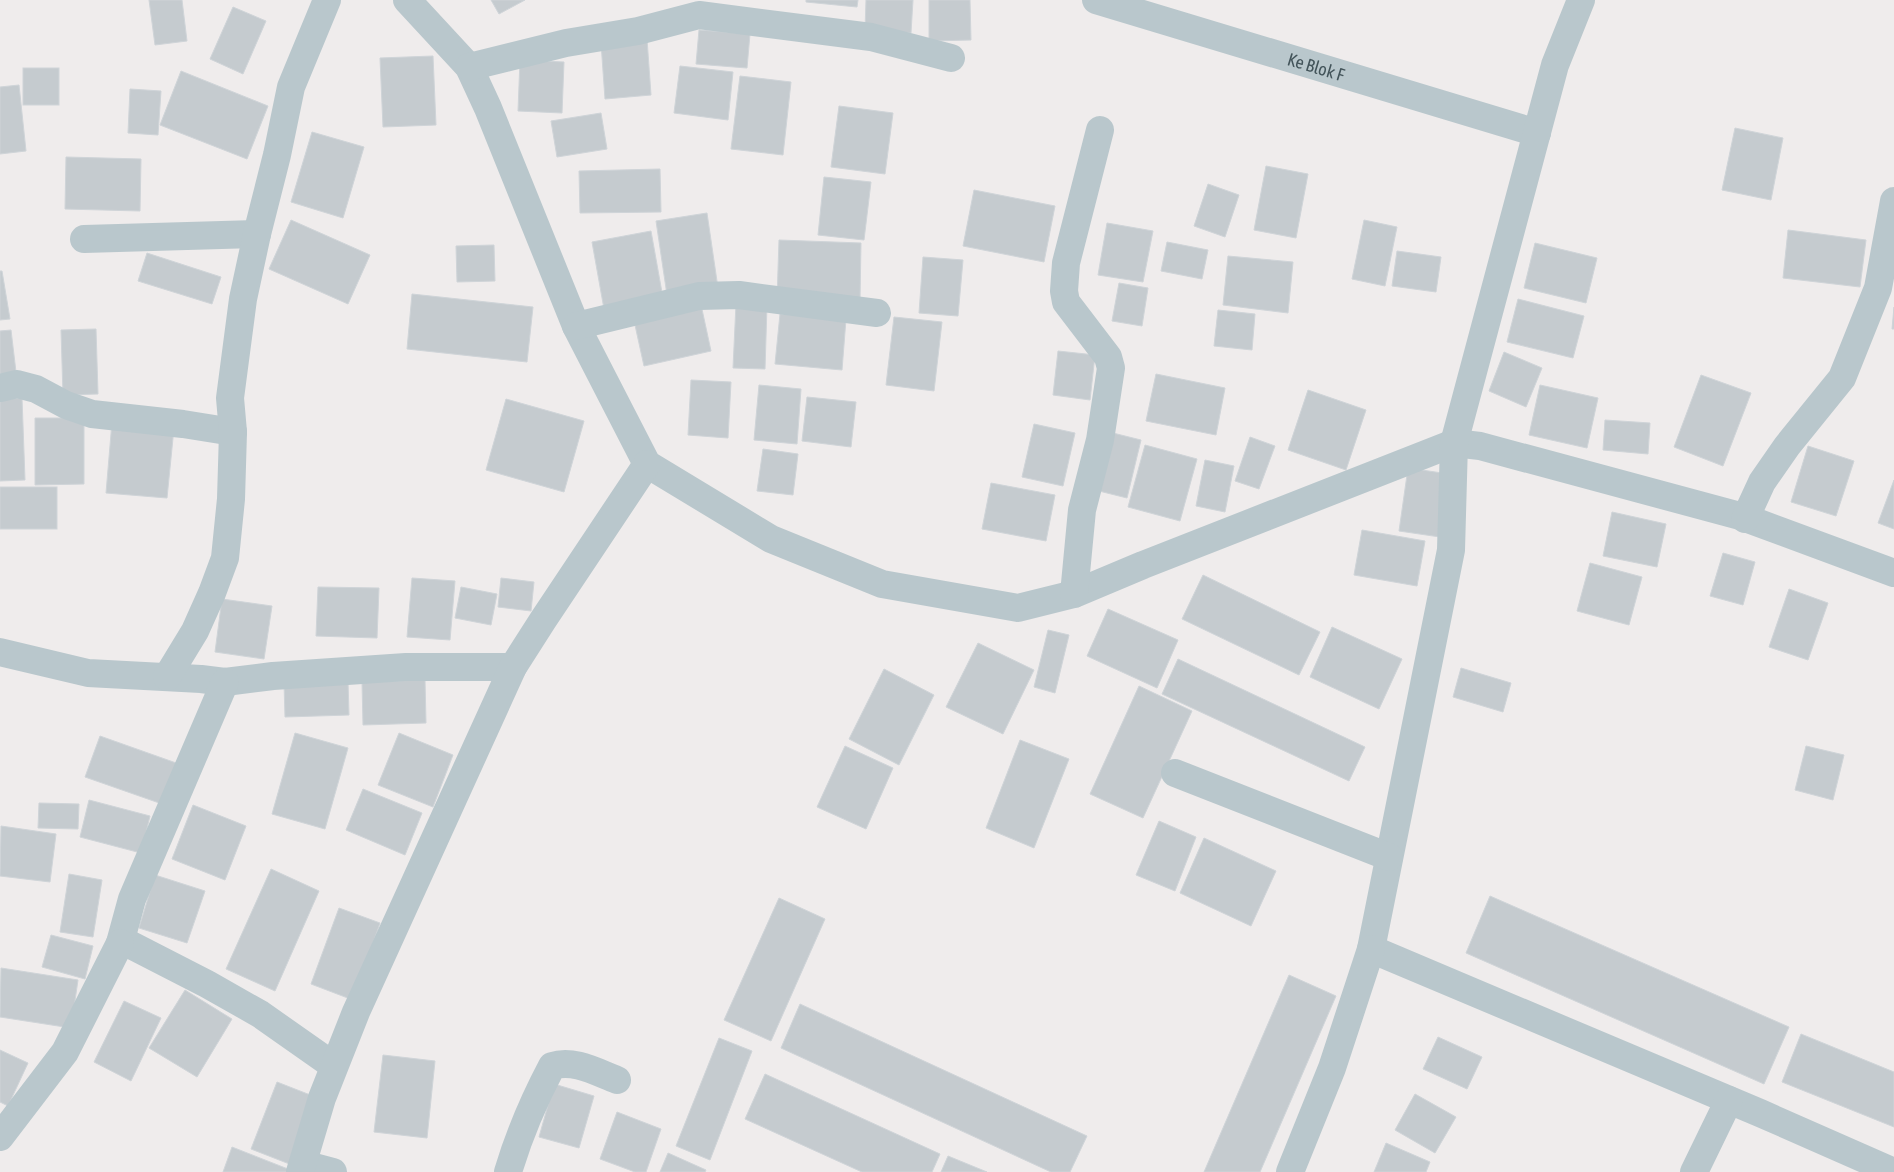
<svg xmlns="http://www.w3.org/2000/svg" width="1894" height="1172" viewBox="0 0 1894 1172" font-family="'Asap Condensed',sans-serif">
<rect width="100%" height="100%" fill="#efecec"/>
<g fill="#c5cbcf" stroke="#cfd4d8">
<polygon points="149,0 182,0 187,41 155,45"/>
<polygon points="491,0 525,0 499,14"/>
<polygon points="806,0 858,0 857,7 806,2"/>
<polygon points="866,0 913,0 911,33 865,30"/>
<polygon points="929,0 970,0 971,40 929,41"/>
<polygon points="233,7 266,21 243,74 210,59"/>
<polygon points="699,30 750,34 747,68 696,64"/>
<polygon points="647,39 651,95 605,99 601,43"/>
<polygon points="433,56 436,125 383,127 380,58"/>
<polygon points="520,60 564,62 562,113 518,111"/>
<polygon points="680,66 733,72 728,120 674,113"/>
<rect x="23" y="68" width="36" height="37"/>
<polygon points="181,71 268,106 247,159 160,125"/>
<polygon points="740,76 791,82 783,155 731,149"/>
<polygon points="19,85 26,151 0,154 0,87"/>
<polygon points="130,89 161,91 158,135 128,133"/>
<polygon points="839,106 893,113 885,174 831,167"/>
<polygon points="601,113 607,149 557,157 551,121"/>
<polygon points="1735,128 1783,138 1771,200 1722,190"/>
<polygon points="312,132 364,147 343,218 291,202"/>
<polygon points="66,157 141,159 140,211 65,209"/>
<polygon points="1266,166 1308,174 1296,238 1254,230"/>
<polygon points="660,169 661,212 580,213 579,171"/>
<polygon points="824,177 871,182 864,240 818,235"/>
<polygon points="1208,184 1239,195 1225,237 1194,226"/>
<polygon points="974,190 1055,206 1044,262 963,246"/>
<polygon points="707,213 718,288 667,295 656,221"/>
<polygon points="291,220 370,255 348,304 269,269"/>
<polygon points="1364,220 1397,227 1385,286 1352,279"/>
<polygon points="1107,223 1153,231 1143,282 1098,275"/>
<polygon points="1788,230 1866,240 1860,287 1783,278"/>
<polygon points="651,231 663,298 604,309 592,242"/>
<polygon points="779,240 861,243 860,301 777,299"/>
<polygon points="1167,242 1208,250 1202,279 1161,271"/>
<polygon points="1535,243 1597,258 1586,303 1524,288"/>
<polygon points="494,245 495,281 457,282 456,246"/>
<polygon points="1397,251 1441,257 1436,292 1392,286"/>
<polygon points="147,253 221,277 212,304 138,281"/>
<polygon points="1228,256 1293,262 1288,313 1223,305"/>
<polygon points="923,257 963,260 958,316 919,313"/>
<polygon points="0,271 2,271 10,319 0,320"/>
<polygon points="1119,283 1148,288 1142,326 1112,321"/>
<polygon points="412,294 533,307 527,362 407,349"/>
<polygon points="1518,299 1584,316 1573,358 1507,342"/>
<polygon points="700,300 711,351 644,366 633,316"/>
<polygon points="736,304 767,305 765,369 733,368"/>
<polygon points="1894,307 1894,329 1892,329"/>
<polygon points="1218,310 1255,314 1252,350 1214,346"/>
<polygon points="780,314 846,319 842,370 775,364"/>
<polygon points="894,317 942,322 934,391 886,385"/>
<polygon points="96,329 98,394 63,395 61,330"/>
<polygon points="11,330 16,372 0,374 0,331"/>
<polygon points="1058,351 1095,355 1090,400 1053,395"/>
<polygon points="1504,352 1542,368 1526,407 1489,391"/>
<polygon points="1156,374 1225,388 1216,435 1146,421"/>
<polygon points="1701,375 1751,393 1723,466 1674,447"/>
<polygon points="691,380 731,382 728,438 688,435"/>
<polygon points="759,385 801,389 797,444 754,440"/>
<polygon points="1540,385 1598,398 1587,448 1529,435"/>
<polygon points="1308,390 1366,410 1346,470 1288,450"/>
<polygon points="807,397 856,402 851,447 802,441"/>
<polygon points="22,398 25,480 0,481 0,399"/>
<polygon points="506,399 584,421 564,492 486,470"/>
<polygon points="35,418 84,418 84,484 35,485"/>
<polygon points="1605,420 1650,423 1648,454 1603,450"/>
<polygon points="112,422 174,428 167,498 106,493"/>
<polygon points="1034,424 1075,433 1063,486 1022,477"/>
<polygon points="1109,432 1141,440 1127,498 1095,490"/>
<polygon points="1250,437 1275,446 1259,489 1235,481"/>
<polygon points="1145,445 1197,459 1180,521 1128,507"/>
<polygon points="1808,446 1854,461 1836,516 1791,502"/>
<polygon points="763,449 798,454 793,495 757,491"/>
<polygon points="1205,460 1234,466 1225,512 1196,506"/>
<polygon points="1408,468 1449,474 1440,537 1399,531"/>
<polygon points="1894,480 1894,529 1878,523"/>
<polygon points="991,483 1055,495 1046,541 982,529"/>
<rect x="0" y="487" width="57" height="42"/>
<polygon points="1612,512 1666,524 1657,567 1603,556"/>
<polygon points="1362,530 1425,541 1417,586 1354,575"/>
<polygon points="1723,553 1755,562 1743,605 1710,596"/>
<polygon points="1590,563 1642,577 1629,625 1577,611"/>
<polygon points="1203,575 1320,632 1299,675 1182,619"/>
<polygon points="412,578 455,581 450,640 407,637"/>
<polygon points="501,578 534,582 531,611 498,607"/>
<polygon points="318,587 379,588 377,638 316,636"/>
<polygon points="461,587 497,594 491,625 455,618"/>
<polygon points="1789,589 1828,603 1808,660 1769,647"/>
<polygon points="222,599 272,606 264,659 215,652"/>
<polygon points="1108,609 1178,640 1157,688 1087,656"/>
<polygon points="1332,627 1402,659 1379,709 1310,677"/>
<polygon points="1048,630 1069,635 1055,693 1034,687"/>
<polygon points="978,643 1034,670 1003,734 946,707"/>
<polygon points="1178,659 1365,747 1349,781 1162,694"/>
<polygon points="1461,668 1511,683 1503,712 1453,697"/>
<polygon points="884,669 934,695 899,765 849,739"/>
<polygon points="425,680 426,723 363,725 362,682"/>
<polygon points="348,681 349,715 285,717 284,683"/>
<polygon points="1139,686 1192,711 1143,818 1090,794"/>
<polygon points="295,733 348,748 325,829 272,814"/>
<polygon points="399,733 453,755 433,807 378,785"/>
<polygon points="100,736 179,764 165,805 85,777"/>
<polygon points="1020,740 1069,759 1034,848 986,828"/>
<polygon points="845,746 893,768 866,829 817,807"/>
<polygon points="1806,746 1844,755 1833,800 1795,790"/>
<polygon points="363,789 422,813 405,855 346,830"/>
<polygon points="89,800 150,816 141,853 80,837"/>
<polygon points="39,803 79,804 78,829 38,828"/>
<polygon points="193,805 246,826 225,880 172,859"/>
<polygon points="1159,821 1196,837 1175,891 1136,875"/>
<polygon points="1,826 56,834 50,882 0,876"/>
<polygon points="1204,838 1276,871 1251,926 1180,893"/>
<polygon points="271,869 319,891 275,991 226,969"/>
<polygon points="69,874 102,880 93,937 60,932"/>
<polygon points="155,875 205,891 187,943 139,928"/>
<polygon points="1490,896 1789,1027 1764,1084 1466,953"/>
<polygon points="779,898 825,919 771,1041 724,1020"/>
<polygon points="339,908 380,923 353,1000 311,984"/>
<polygon points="51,935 93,946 85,979 42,967"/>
<polygon points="1,968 78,980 71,1028 0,1017"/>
<polygon points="1289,975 1336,996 1260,1172 1204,1172"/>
<polygon points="185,990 232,1019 197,1077 149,1048"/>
<polygon points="124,1001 161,1018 131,1081 94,1062"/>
<polygon points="800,1004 1087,1136 1070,1172 1051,1172 781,1048"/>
<polygon points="1801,1034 1894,1072 1894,1127 1782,1082"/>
<polygon points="1438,1037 1482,1057 1467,1089 1423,1069"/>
<polygon points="719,1038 752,1051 710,1160 676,1146"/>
<polygon points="0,1050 28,1063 8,1106 0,1102"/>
<polygon points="383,1055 435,1061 427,1138 374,1132"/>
<polygon points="765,1074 940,1154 932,1172 862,1172 745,1119"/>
<polygon points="277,1082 318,1098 292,1165 251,1149"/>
<polygon points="554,1084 594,1096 579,1148 539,1137"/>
<polygon points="1415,1094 1456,1117 1435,1153 1395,1130"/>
<polygon points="617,1112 661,1129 646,1172 635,1172 600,1159"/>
<polygon points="1386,1143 1430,1162 1426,1172 1374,1172"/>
<polygon points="232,1147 288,1169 287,1172 223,1172"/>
<polygon points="668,1153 706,1170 705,1172 660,1172"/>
<polygon points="948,1156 987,1172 941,1172"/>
</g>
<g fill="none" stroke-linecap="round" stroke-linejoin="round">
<g stroke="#b9c7cc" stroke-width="28">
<polyline points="407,0 469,67 488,108 576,326 647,464 771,539 882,584 1018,608 1074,594 1143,565 1454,443 1480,446 1740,516 1894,573"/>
<path id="s1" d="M 1096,0 L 1537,133"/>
<polyline points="1581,0 1555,65 1454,443 1451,550 1371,949 1760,1113 1894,1172"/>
<polyline points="469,67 566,43 638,31 699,15 871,37 951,58"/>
<polyline points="84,239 257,234"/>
<polyline points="576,326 699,296 739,295 877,313"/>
<polyline points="0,388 17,384 36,389 66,405 92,414 183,424 233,432"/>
<polyline points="1745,519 1762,482 1787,446 1842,378 1878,288 1894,201"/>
<polyline points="1074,594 1082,510 1100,440 1111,368 1108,357 1066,302 1064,291 1066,263 1100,130"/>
<polyline points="0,652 88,673 201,679 225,682 273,676 406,667 513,667"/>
<polyline points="167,677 195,631 212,593 225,558 231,499 233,432 230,398 243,299 257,234 277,155 291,87 327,0"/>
<polyline points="225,682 132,899 120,943 131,945 207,984 260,1014 334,1066"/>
<polyline points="1175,773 1389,857"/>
<polyline points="0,1137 65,1052 120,943"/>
<polyline points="303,1164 333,1172"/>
<polyline points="300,1172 322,1098 356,1012 513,667 543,620 647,464"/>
<path d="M 508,1172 C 519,1135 534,1100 552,1066 C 574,1059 596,1072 617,1080"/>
<polyline points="1290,1172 1332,1068 1371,949"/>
<polyline points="1694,1172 1729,1100"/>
</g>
</g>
<g text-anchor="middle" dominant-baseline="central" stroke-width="4" stroke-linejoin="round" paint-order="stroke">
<g font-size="18" fill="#43545a" stroke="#fff">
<text stroke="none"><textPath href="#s1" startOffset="230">Ke Blok F</textPath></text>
</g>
</g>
</svg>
